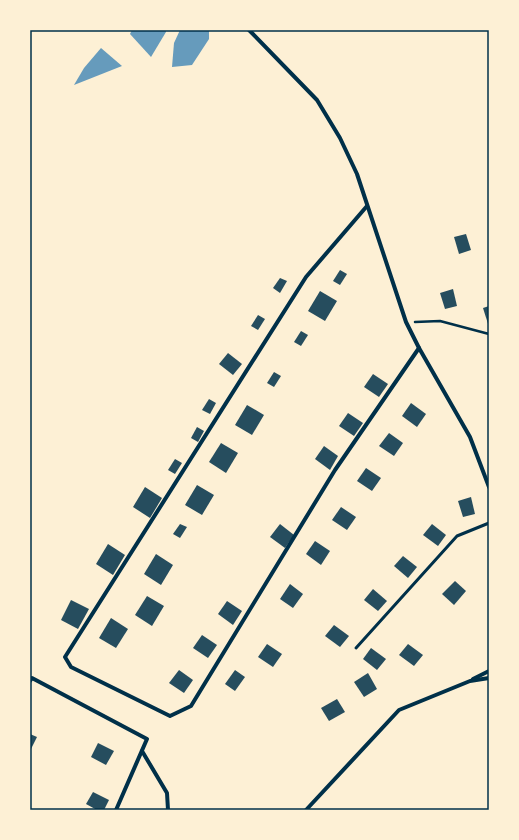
<svg xmlns="http://www.w3.org/2000/svg" width="519" height="840" viewBox="0 0 519 840" font-family="'Alegreya Sans',sans-serif">
<rect width="100%" height="100%" fill="#fdf0d5"/>
<g fill="#669bbc">
<polygon points="132,30 166,30 166,32 151,57 130,34"/>
<polygon points="180,30 209,30 209,39 192,65 172,67 174,43"/>
<polygon points="101,48 122,66 74,85 84,68"/>
</g>
<g fill="#264d5e">
<polygon points="466,234 471,250 459,254 454,237"/>
<polygon points="340,270 347,274 340,285 333,281"/>
<polygon points="280,278 287,281 280,293 273,288"/>
<polygon points="453,289 457,306 445,309 440,293"/>
<polygon points="320,291 337,301 325,321 308,311"/>
<polygon points="489,306 489,327 483,308"/>
<polygon points="258,315 265,319 258,330 251,326"/>
<polygon points="301,331 308,335 301,346 294,342"/>
<polygon points="228,353 242,364 233,375 219,364"/>
<polygon points="274,372 281,376 274,387 267,383"/>
<polygon points="373,374 388,384 379,397 364,387"/>
<polygon points="209,399 216,403 210,414 202,410"/>
<polygon points="411,403 426,414 417,427 402,416"/>
<polygon points="247,405 264,415 252,435 235,425"/>
<polygon points="348,413 363,423 354,436 339,426"/>
<polygon points="197,427 204,431 198,442 191,438"/>
<polygon points="389,433 403,443 394,456 379,446"/>
<polygon points="221,443 238,453 226,473 209,462"/>
<polygon points="324,446 338,456 330,470 315,459"/>
<polygon points="175,459 182,463 175,474 168,470"/>
<polygon points="366,468 381,478 372,491 357,481"/>
<polygon points="197,485 214,495 202,515 185,505"/>
<polygon points="145,487 162,498 150,518 133,507"/>
<polygon points="471,497 475,514 463,517 458,501"/>
<polygon points="341,507 356,517 347,530 332,520"/>
<polygon points="180,524 187,527 180,538 173,534"/>
<polygon points="280,524 294,535 285,548 270,537"/>
<polygon points="432,524 446,535 438,546 423,535"/>
<polygon points="315,541 330,551 321,565 306,554"/>
<polygon points="108,544 125,555 113,575 96,564"/>
<polygon points="156,554 173,565 161,585 144,574"/>
<polygon points="403,556 417,567 408,578 394,566"/>
<polygon points="455,581 466,591 454,605 442,594"/>
<polygon points="290,584 303,594 293,608 280,599"/>
<polygon points="373,589 387,601 378,611 364,600"/>
<polygon points="147,596 164,606 152,626 135,615"/>
<polygon points="71,600 89,609 78,629 61,620"/>
<polygon points="227,601 242,611 233,625 218,614"/>
<polygon points="111,618 128,629 116,648 99,638"/>
<polygon points="334,625 349,636 340,647 325,636"/>
<polygon points="202,635 217,645 208,658 193,648"/>
<polygon points="267,644 282,654 273,667 258,657"/>
<polygon points="408,644 423,655 414,666 399,655"/>
<polygon points="371,648 386,659 377,670 363,659"/>
<polygon points="179,670 193,680 184,693 169,683"/>
<polygon points="235,670 245,677 235,691 225,684"/>
<polygon points="368,673 377,689 364,697 354,682"/>
<polygon points="337,699 345,712 329,721 321,708"/>
<polygon points="30,734 37,737 30,751"/>
<polygon points="98,743 114,751 106,765 91,757"/>
<polygon points="93,792 109,800 104,810 97,810 86,804"/>
</g>
<g fill="none" stroke-linecap="round" stroke-linejoin="round">
<polyline stroke="#003049" stroke-width="2.5" points="415,322 440,321 489,334"/>
<polyline stroke="#003049" stroke-width="3" points="356,648 457,536 489,523"/>
<g stroke="#003049" stroke-width="4">
<polyline points="249,30 317,100 340,138 357,174 406,322 419,348 470,437 489,487"/>
<polyline points="367,206 306,277 65,657 71,667 170,716 191,706 335,470 419,348"/>
<polyline points="473,679 489,671"/>
<polyline points="30,681 32,678 147,739 116,810"/>
<polyline points="142,751 167,793 168,810"/>
<polyline points="306,810 399,710 470,681 489,678"/>
</g>
</g>
<rect width="519" height="840" fill="none" stroke="#fdf0d5" stroke-width="62"/>
<rect x="31" y="31" width="457" height="778" fill="none" stroke="#003049" stroke-width="1.5"/>
</svg>
